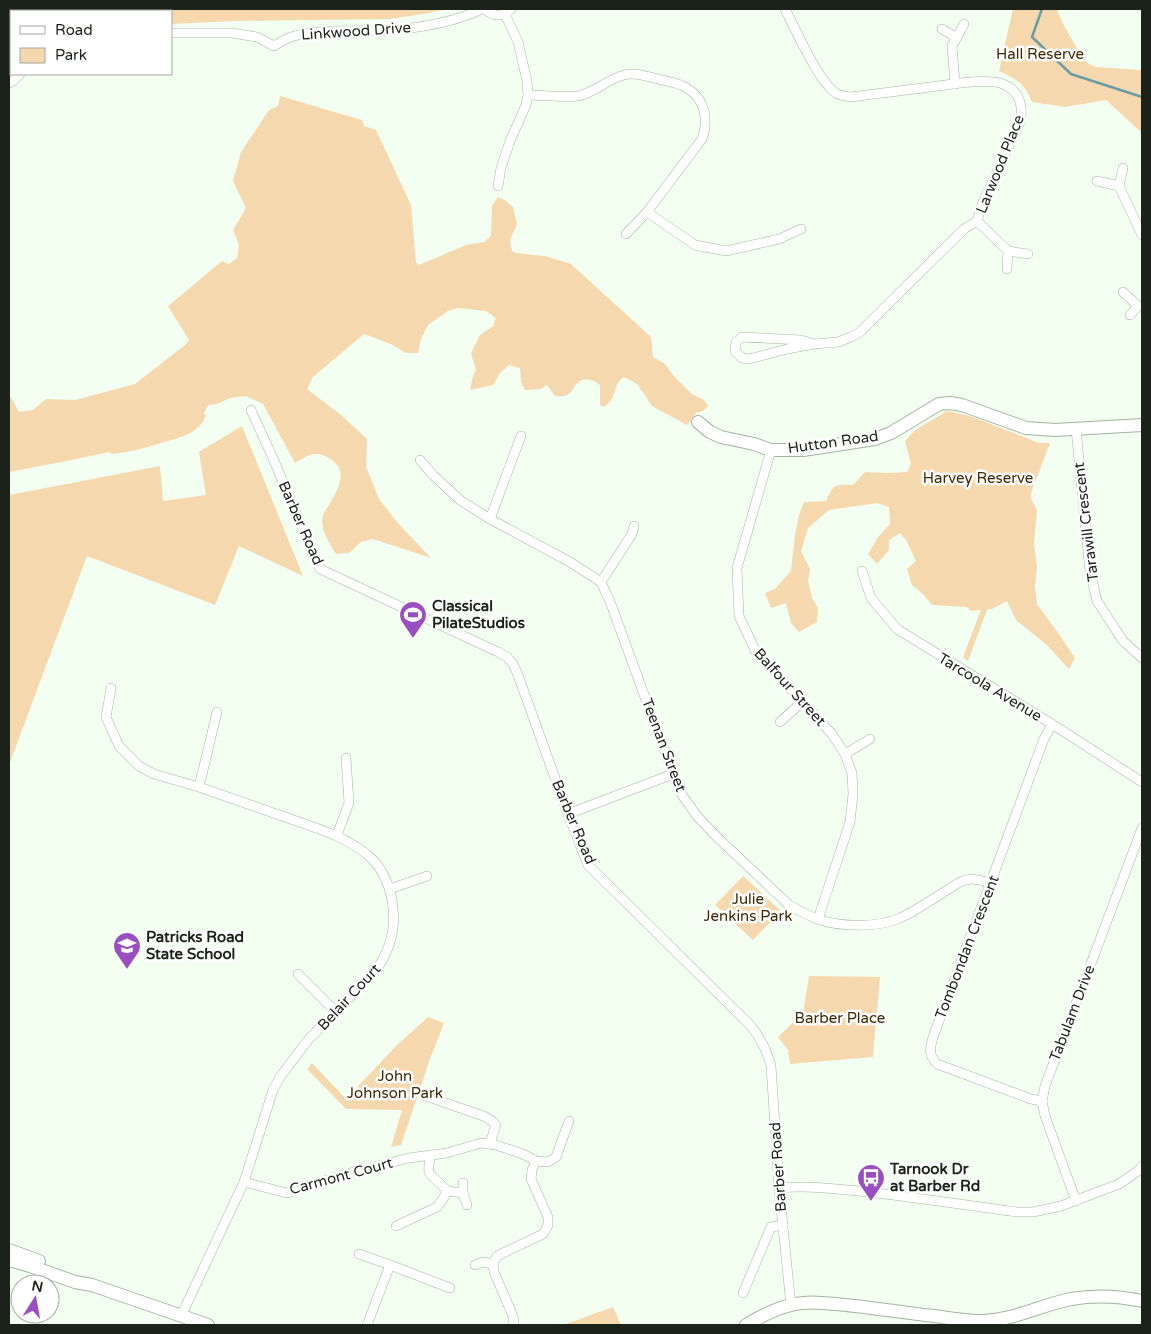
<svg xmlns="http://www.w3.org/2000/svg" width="1151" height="1334" viewBox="0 0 1151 1334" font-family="'Varela Round',sans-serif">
<rect width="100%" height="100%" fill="#f2fff1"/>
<g fill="#f5d8ae">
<polygon points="10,9 17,9 17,11 60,9 448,9 423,14 390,19 234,21 171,24 171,11 11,11 11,56 9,58 9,11"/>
<path d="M 1013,9 L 1057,9 L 1062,22 L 1084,61 L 1095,67 L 1142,70 L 1142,133 L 1106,100 L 1065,107 L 1032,102 C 1024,82 1017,80 999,71 Z"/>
<path d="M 280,96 L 362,120 L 364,126 L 376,130 L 411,205 L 416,262 L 419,265 L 466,245 L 484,242 L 491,236 L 492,206 L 498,197 L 505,200 L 513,207 L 517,224 L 510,240 L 512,251 L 516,253 L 545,256 L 571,264 L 651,337 L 653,357 L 665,364 L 674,376 L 692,394 L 704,400 L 708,406 L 703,411 L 696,413 L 687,425 L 652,406 L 637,384 L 624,377 C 611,385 619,397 604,407 L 600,405 L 600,385 C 593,380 585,376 578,383 C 573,386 573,393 567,395 C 563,397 559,396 555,396 L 547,385 L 541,389 L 525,390 L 521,382 L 520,368 L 509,365 L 500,373 L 493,385 L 470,390 L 473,376 L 476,370 L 471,353 L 480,335 L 493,326 L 496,318 L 486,311 L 458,308 L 448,311 L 428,325 L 421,339 L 418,353 L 406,353 L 391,344 L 364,334 L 313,377 L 307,389 L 341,415 L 367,439 L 366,467 L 379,499 L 397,522 L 431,558 L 373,539 L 361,542 L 349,553 L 336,554 C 329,543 322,532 322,519 C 323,514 326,509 329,505 C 339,487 350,469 327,457 C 315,450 306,456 295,463 L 263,404 L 246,396 L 230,398 L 217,404 L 208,405 L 204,413 L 206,416 C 196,436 180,437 161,443 C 145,448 130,452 112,454 L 109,452 L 62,462 L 9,472 L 9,394 L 19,412 L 33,410 L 46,399 L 75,400 L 135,384 L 185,345 L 189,340 L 168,306 L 222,261 L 229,264 L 237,258 L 239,245 L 233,230 L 246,208 L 233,181 L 241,152 L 269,110 L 278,106 Z"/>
<path d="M 947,411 L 970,416 L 1039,443 L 1050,443 L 1031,493 L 1031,499 L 1037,510 L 1034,543 L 1037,567 L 1035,587 L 1037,604 L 1059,634 L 1075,658 L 1069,669 L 1047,645 L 1016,620 L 1007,601 L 992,609 L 987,610 L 968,661 L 963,657 L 981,610 L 971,611 L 967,607 L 932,605 L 923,594 L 912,585 L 907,569 L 916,561 L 906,540 L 900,533 L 889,540 L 889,550 L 877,564 L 868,554 L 878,537 L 890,524 L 889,507 L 877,503 L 829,510 L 808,528 L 801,551 L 810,569 L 808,581 L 812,598 L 818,608 L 817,622 L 799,632 L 791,623 L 786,603 L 771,608 L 765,593 L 775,589 L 791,571 L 795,535 L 799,515 L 804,502 L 826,501 C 834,484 834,484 853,485 L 865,472 L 888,473 L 907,472 L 911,464 L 905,441 L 914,431 Z"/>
<polygon points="242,426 303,576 239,546 215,605 87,556 9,765 9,495 160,466 163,501 206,495 199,452"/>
<polygon points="743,876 781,911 753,940 715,905"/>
<polygon points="809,976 880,977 873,1057 790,1064 788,1050 778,1037 803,1013"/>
<polygon points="428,1017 444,1023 430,1059 401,1145 391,1147 402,1110 346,1109 307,1069 312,1063 346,1099 396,1046"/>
<polygon points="613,1307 621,1325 563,1325"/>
</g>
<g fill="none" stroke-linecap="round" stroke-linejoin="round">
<g stroke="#6a9da4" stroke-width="2.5">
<polyline points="1042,9 1032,37 1071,74 1142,97"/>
<polyline points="138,11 144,9"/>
<polyline points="9,42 11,42"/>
</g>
<defs>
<g id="street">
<path d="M 485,9 C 493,17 503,17 511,9"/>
<path d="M 785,9 C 795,28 819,83 836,93 C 840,96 846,96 851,97 C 880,93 909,90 938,86 C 955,84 988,78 1003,84 C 1019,90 1024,106 1020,122 L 983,202 L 977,221 L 964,229 L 860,332 L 851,337 L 838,342 L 814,344 L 787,349 L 749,359 L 742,358 L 735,351 L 736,342 L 742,337 L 801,340 L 814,344"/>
<polyline points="942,29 957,38"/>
<path d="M 171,33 L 232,33 L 257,37 L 274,46 C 280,42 287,38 294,36 C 320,29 352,31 378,31 C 414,29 451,24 482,9"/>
<polyline points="9,83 13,81 20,74"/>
<polyline points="955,84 952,46 964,24"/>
<path d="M 528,95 C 544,95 562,98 578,96 C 594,93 608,79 624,75 C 634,72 644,76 654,78 C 665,81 678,82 687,88 C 705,99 709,120 702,139 L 647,212 L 626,234"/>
<polyline points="1097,181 1119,186 1123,168"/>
<polyline points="498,186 501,168 510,141 526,105 528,95 527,81 518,42 505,14"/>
<polyline points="1119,186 1142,235"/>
<polyline points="647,212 695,245 726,251 779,239 801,229"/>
<polyline points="977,221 1008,251 1007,269"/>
<polyline points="1008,251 1028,254"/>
<polyline points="1123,292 1138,306 1130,315"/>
<path d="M 251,410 L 272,456 L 320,569 L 498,652 L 507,657 L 513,664 L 518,675 L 568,814 L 588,865 L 751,1026 C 761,1039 767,1050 771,1066 L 779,1188 L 790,1296 L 792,1304"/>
<polyline points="1076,429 1090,572 1097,601 1123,641 1142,658"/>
<polyline points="771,450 737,568 739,616 755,650 832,734 845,754 852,773 853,794 850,822 818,919"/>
<path d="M 420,460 L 433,475 L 460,500 L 490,519 L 570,562 L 601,582 L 611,604 L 673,774 L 682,795 L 697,816 L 716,836 L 789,905 C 798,910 807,915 817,919 C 840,927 877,928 900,918 C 921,908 940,894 960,882 C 971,877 979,880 991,883"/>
<polyline points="490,519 521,436"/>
<polyline points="862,571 871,598 897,629 1052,724 1142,782"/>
<polyline points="601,582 632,534 634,526"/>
<polyline points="111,688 106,717 119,746 139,766 154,774 199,787"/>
<polyline points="780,722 802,702"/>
<polyline points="845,754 870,739"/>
<polyline points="568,814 673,774"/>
<polyline points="337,835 349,803 346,758"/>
<polyline points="390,889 427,876"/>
<polyline points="298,974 336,1012"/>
<polyline points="426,1096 486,1117 492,1121 496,1125 490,1143"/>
<path d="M 1042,1101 L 1031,1099 L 937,1064 C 928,1054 930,1049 933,1037 L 1044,739 L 1052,724"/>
<path d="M 430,1155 C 430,1160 428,1167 429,1172 C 431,1177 443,1185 447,1191"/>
<polyline points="244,1182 287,1193 346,1174 409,1158 447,1153 481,1143 496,1145 523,1154 536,1161 548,1162 556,1157 569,1121"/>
<path d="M 779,1188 C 809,1185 838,1189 868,1192 C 918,1198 967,1205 1017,1212 L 1033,1212 L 1061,1206 L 1119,1184 L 1138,1171 L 1142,1166"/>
<polyline points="463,1193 467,1205"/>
<polyline points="1076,1201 1045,1116 1042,1101 1045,1086 1142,828"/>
<polyline points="396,1226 437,1207 443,1199 447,1191 463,1193 463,1183"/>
<polyline points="359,1254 390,1265"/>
<polyline points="475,1265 483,1262 493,1264"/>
<polyline points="743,1293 771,1227 783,1225"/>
<path d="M 181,1316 L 244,1182 L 267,1109 L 273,1090 L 280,1077 L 308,1040 L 374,973 C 388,954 396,933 393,909 C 392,891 384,870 371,858 C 347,836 315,828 285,817 C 257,807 228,797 199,787 L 217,712"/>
<polyline points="367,1325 390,1265 450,1288"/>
<polyline points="513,1325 514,1323 513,1316 494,1272 493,1264 497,1256 543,1234 548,1225 548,1217 531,1179 532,1170 536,1161"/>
</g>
<g id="secondary">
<polyline points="698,422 710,432 721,437 754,444 771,450 803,450 875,439 891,433 939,404 950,403 962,405 1026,428 1055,430 1142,425"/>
<polyline points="9,1250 39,1261"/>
<polyline points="9,1260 30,1266 75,1282 92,1285 208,1325"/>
<path d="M 746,1325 C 760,1317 774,1309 791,1305 C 811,1300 834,1304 855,1306 C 881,1309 907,1313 934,1316 C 950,1318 966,1321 983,1321 C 1014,1320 1041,1305 1071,1299 C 1094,1295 1119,1296 1142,1301"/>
</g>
</defs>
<use href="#street" stroke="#a1b5a0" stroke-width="10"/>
<use href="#secondary" stroke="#a1b5a0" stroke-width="14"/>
<use href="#street" stroke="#fff" stroke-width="9"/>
<use href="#secondary" stroke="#fff" stroke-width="12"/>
</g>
<defs>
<symbol id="stadium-pin" viewBox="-11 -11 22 30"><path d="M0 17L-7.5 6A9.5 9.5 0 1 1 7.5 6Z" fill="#994ec1" stroke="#fff"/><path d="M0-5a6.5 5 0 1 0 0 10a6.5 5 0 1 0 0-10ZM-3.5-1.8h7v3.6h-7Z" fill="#fff"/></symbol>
<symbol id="school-pin" viewBox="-11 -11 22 30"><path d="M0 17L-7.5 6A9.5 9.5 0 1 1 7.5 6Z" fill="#994ec1" stroke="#fff"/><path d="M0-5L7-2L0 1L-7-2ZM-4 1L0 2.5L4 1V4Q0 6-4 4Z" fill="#fff"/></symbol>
<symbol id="bus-pin" viewBox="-11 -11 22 30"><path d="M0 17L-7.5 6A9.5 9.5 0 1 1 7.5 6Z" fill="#994ec1" stroke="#fff"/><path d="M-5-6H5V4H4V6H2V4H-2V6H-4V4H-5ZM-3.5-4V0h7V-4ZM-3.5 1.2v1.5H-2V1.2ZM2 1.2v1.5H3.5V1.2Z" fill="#fff"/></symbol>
</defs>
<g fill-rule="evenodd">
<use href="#stadium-pin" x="397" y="599" width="32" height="43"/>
<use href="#school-pin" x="111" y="930" width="32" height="43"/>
<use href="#bus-pin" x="855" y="1162" width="32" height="43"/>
</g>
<g text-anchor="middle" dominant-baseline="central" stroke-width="5" stroke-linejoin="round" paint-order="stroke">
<g font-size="15" fill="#1b221a" stroke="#fff">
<text transform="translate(356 31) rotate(-4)">Linkwood Drive</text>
<text transform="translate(1000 164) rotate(-68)">Larwood Place</text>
<text transform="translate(833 442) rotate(-8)">Hutton Road</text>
<text transform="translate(1086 522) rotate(-97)">Tarawill Crescent</text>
<text transform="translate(301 523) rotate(66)">Barber Road</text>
<text transform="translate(790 687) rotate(48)">Balfour Street</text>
<text transform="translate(990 687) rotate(31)">Tarcoola Avenue</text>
<text transform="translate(664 745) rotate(69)">Teenan Street</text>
<text transform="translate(574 822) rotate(67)">Barber Road</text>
<text transform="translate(967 947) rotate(-69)">Tombondan Crescent</text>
<text transform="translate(349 997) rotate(-47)">Belair Court</text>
<text transform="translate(1072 1013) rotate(-69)">Tabulam Drive</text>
<text transform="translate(778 1167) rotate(-94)">Barber Road</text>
<text transform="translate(341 1176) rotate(-15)">Carmont Court</text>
</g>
<g font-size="15" fill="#3f2801" stroke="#fff">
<text x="1040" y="54">Hall Reserve</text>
<text x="978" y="478">Harvey Reserve</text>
<text x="748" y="899">Julie<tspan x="748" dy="17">Jenkins Park</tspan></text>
<text x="840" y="1018">Barber Place</text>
<text x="395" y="1076">John<tspan x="395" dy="17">Johnson Park</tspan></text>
</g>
<g font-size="15" font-weight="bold" fill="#1b221a" stroke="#fff" text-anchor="start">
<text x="432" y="606">Classical<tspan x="432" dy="17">PilateStudios</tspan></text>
<text x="146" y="937">Patricks Road<tspan x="146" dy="17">State School</tspan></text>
<text x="890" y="1169">Tarnook Dr<tspan x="890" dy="17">at Barber Rd</tspan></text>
</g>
</g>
<rect width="1151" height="1334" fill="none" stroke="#1b221a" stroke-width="20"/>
<rect x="10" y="10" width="162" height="65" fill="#ffffff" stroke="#a4a7a3"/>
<rect x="20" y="26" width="25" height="8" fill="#ffffff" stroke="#a4a7a3"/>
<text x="55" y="35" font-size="15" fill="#1b221a">Road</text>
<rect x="20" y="48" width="25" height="15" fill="#f5d8ae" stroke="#a4a7a3"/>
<text x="55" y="60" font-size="15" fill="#1b221a">Park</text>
<g transform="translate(35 1299) rotate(11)"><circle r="24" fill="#ffffff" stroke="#a4a7a3"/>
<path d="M0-4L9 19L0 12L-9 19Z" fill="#994ec1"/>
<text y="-8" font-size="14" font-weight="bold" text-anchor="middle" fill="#1b221a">N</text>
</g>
</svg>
